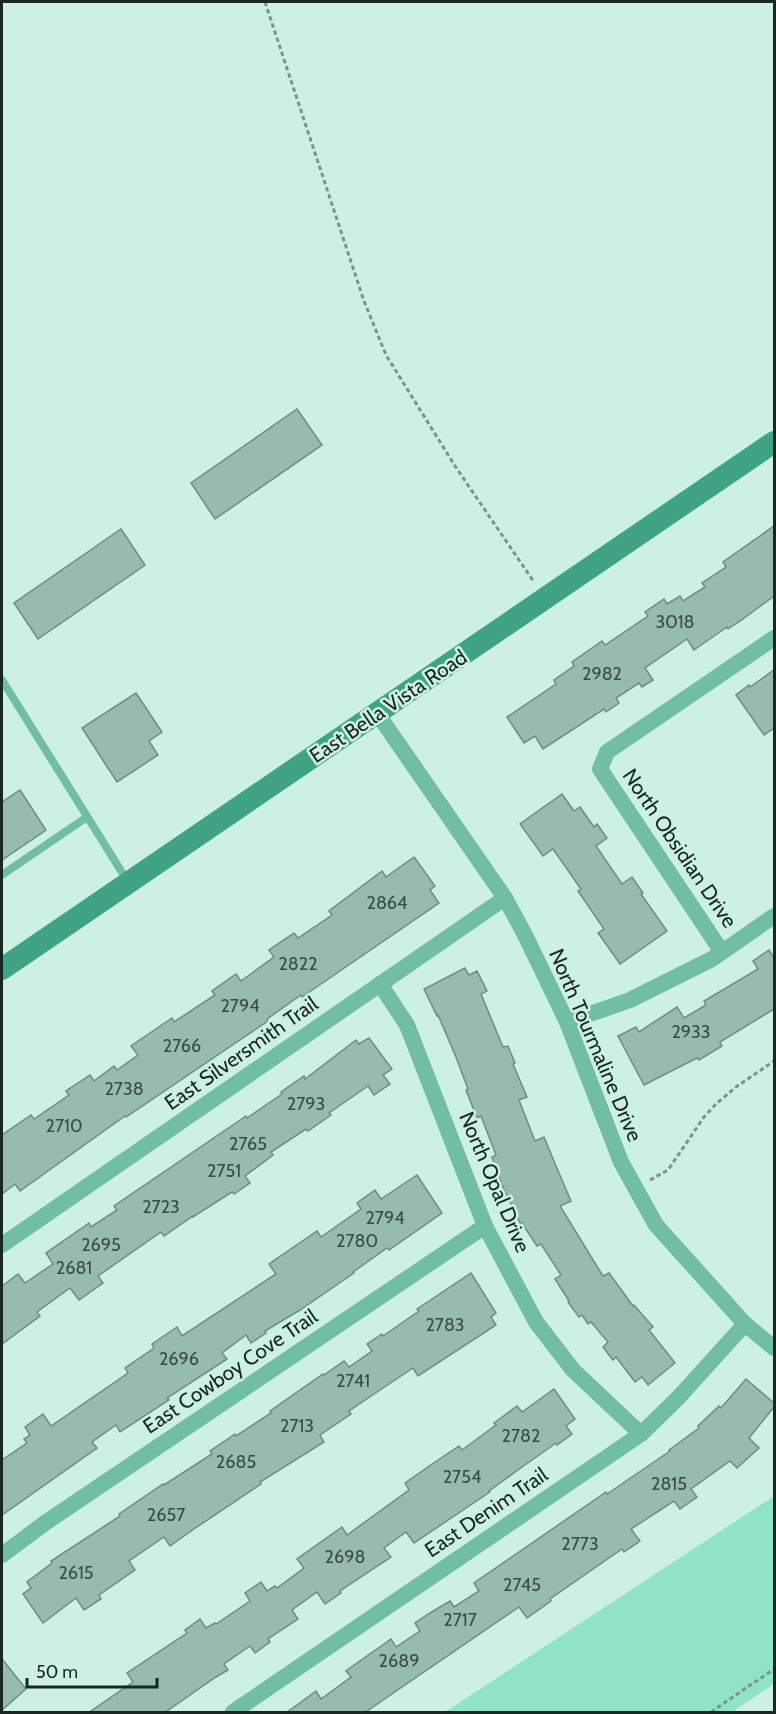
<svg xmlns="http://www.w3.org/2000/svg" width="776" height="1714" viewBox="0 0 776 1714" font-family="Cabin,sans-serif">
<rect width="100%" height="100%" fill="#ccf1e3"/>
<polygon fill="#90e3c7" points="774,1496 774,1684 732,1712 445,1712"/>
<g fill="#97bbae" stroke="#6c8e82" stroke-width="1.5">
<polygon points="297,409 322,445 215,519 191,483"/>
<polygon points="774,526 774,596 743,619 728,629 727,627 694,650 687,639 645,668 653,680 642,687 639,683 616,698 619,703 606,712 604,709 543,749 535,736 524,743 507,717 556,684 554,680 574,666 572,662 602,641 605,645 648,616 645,612 664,599 667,604 680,596 683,601 705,587 702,583 726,567 723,562"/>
<polygon points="121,529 145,565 38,639 14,603"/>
<polygon points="774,670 774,728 764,735 736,695 749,685 750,687"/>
<polygon points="136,693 162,732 149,741 158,755 117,782 82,728"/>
<polygon points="20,790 46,830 2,860 2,802"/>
<polygon points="562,794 574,811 580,807 594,827 597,824 607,838 596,846 622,884 632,877 643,893 641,894 667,931 620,964 598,933 604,929 578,891 581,889 553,849 543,856 520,824"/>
<polygon points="414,857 435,886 430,890 439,903 302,997 301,995 267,1019 268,1021 126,1117 125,1116 20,1191 15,1184 2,1194 2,1135 31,1115 34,1119 69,1095 66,1091 90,1075 94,1081 114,1066 117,1070 138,1055 131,1046 172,1018 174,1022 215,995 212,991 236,974 241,981 274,957 269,950 294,933 298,938 332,915 329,911 382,871 386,877"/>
<polygon points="769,950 774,958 774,1009 720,1042 722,1046 699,1060 697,1058 644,1085 618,1036 636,1027 639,1032 677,1007 684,1018 706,1005 704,1001 758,969 753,961"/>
<polygon points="465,968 469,975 477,971 487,991 481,994 503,1047 508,1046 515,1063 513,1064 527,1097 519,1100 535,1141 544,1137 556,1166 571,1201 560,1206 603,1276 609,1273 633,1306 634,1305 653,1327 649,1330 675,1363 648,1385 642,1377 635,1382 616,1357 613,1360 603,1347 608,1342 591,1322 588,1324 582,1315 579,1317 568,1302 569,1301 555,1279 561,1275 541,1244 537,1246 522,1223 520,1223 502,1185 492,1157 496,1155 481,1116 477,1118 466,1090 468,1089 456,1057 438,1015 437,1016 424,989"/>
<polygon points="369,1038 392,1069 383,1075 390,1084 374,1095 368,1086 329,1113 331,1115 308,1131 306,1129 271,1152 273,1155 245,1176 250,1183 234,1194 232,1192 193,1217 193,1216 164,1236 161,1232 98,1276 103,1283 79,1300 70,1288 37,1312 40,1316 2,1344 2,1286 18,1274 25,1283 53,1264 46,1253 89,1223 91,1227 117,1210 114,1206 246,1116 247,1118 282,1094 281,1092 304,1076 305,1079 356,1040 359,1044"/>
<polygon points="417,1175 442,1213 389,1250 387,1248 353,1272 354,1273 300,1310 265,1331 266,1333 251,1343 246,1335 222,1353 227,1359 167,1398 169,1400 120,1432 116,1425 92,1442 97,1448 2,1515 2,1460 27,1443 24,1439 30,1435 25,1427 43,1414 51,1426 128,1373 125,1368 154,1348 152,1344 177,1327 182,1336 276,1274 269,1264 317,1231 321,1237 361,1209 357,1203 375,1190 381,1199"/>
<polygon points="471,1273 496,1313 491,1317 496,1325 418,1376 413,1368 383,1388 349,1411 351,1414 320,1435 324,1442 260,1482 261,1484 194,1529 170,1546 164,1537 129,1561 135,1570 99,1595 101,1599 84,1610 76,1598 43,1623 23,1594 31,1588 27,1582 52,1563 51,1561 120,1516 119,1514 163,1484 164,1485 212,1454 210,1451 235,1434 236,1436 271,1413 270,1411 323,1374 324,1375 344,1361 349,1367 372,1351 367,1344 382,1334 383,1336 419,1311 417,1309"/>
<polygon points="746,1379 774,1403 774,1407 749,1438 759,1448 737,1468 730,1461 691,1489 697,1497 680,1509 674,1501 631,1529 640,1541 624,1552 622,1549 550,1599 551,1601 527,1618 519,1607 364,1713 286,1713 316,1691 321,1699 351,1677 346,1671 391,1639 396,1647 420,1631 415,1623 430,1613 450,1601 454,1607 479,1591 474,1583 606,1492 607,1494 670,1451 669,1450 699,1428 698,1426 719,1406 721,1408"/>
<polygon points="554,1389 575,1419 566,1426 572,1434 557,1445 556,1443 518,1470 489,1491 490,1492 414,1543 406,1532 384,1548 391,1557 340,1591 341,1593 325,1604 317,1592 292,1610 298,1619 268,1639 270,1642 255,1653 250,1646 224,1664 228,1670 216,1677 164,1713 88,1713 133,1682 127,1673 187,1633 185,1630 200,1619 206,1628 215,1623 216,1624 250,1601 245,1593 261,1582 267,1591 275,1586 277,1588 304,1568 297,1559 342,1527 347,1535 409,1490 405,1483 435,1462 459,1446 462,1450 496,1425 494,1423 517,1406 522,1412"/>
<polygon points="2,1659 26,1689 2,1710"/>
</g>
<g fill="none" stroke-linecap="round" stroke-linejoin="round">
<g stroke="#7a958b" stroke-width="3" stroke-dasharray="4.5 3" stroke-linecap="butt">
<polyline points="265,2 364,301 386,355 455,466 534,582"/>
<polyline points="650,1180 668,1170 704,1117 716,1104 736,1087 774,1061"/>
<polyline points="711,1712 774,1669"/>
</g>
<g stroke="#71bea5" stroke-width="8">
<polyline points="2,680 128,882"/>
<polyline points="2,875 87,817"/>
</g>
<g stroke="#71bea5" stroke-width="16">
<polyline points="377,713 505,898 525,935 567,1022 621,1162 656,1225 745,1324 774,1348"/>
<polyline points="722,952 600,769 607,752 774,638"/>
<polyline points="380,984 407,1025 485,1226 536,1322 573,1370 641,1434"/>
<polyline points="567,1022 630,1000 712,959 774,916"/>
<polyline points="2,1245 505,898"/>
<polyline points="2,1555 45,1523 485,1226"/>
<polyline points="233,1712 641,1434 678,1398 745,1324"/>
</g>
<polyline stroke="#40a386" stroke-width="22" points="2,969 774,442"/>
</g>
<g text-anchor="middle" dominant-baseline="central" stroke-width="5" stroke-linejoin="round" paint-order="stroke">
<g font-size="18" fill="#384c45">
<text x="675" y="622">3018</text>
<text x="602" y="674">2982</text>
<text x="387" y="903">2864</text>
<text x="298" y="964">2822</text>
<text x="240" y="1006">2794</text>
<text x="691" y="1032">2933</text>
<text x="182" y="1046">2766</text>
<text x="124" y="1089">2738</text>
<text x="306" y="1104">2793</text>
<text x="64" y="1126">2710</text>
<text x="248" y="1144">2765</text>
<text x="224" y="1171">2751</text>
<text x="161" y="1207">2723</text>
<text x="385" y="1218">2794</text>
<text x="357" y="1241">2780</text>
<text x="101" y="1245">2695</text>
<text x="74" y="1268">2681</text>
<text x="445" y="1325">2783</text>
<text x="179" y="1359">2696</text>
<text x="353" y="1381">2741</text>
<text x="297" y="1426">2713</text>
<text x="521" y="1436">2782</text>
<text x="236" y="1462">2685</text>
<text x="462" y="1477">2754</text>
<text x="669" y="1484">2815</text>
<text x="166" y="1515">2657</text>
<text x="580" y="1544">2773</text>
<text x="345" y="1557">2698</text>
<text x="76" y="1573">2615</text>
<text x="522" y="1585">2745</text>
<text x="460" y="1620">2717</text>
<text x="399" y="1661">2689</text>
</g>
<g font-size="21" fill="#192722" stroke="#ccf1e3">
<text transform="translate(388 706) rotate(-34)">East Bella Vista Road</text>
<text transform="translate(680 848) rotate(56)">North Obsidian Drive</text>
<text transform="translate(596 1045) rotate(67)">North Tourmaline Drive</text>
<text transform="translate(241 1053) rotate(-35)">East Silversmith Trail</text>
<text transform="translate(495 1182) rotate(67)">North Opal Drive</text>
<text transform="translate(230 1371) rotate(-34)">East Cowboy Cove Trail</text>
<text transform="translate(486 1512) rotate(-34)">East Denim Trail</text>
</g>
</g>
<rect width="776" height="1714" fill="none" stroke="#192722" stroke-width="6"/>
<path d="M27 1678v9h130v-9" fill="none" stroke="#192722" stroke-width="3"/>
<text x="36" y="1678" font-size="18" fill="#192722" stroke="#ccf1e3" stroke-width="4.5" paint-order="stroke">50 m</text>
</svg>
